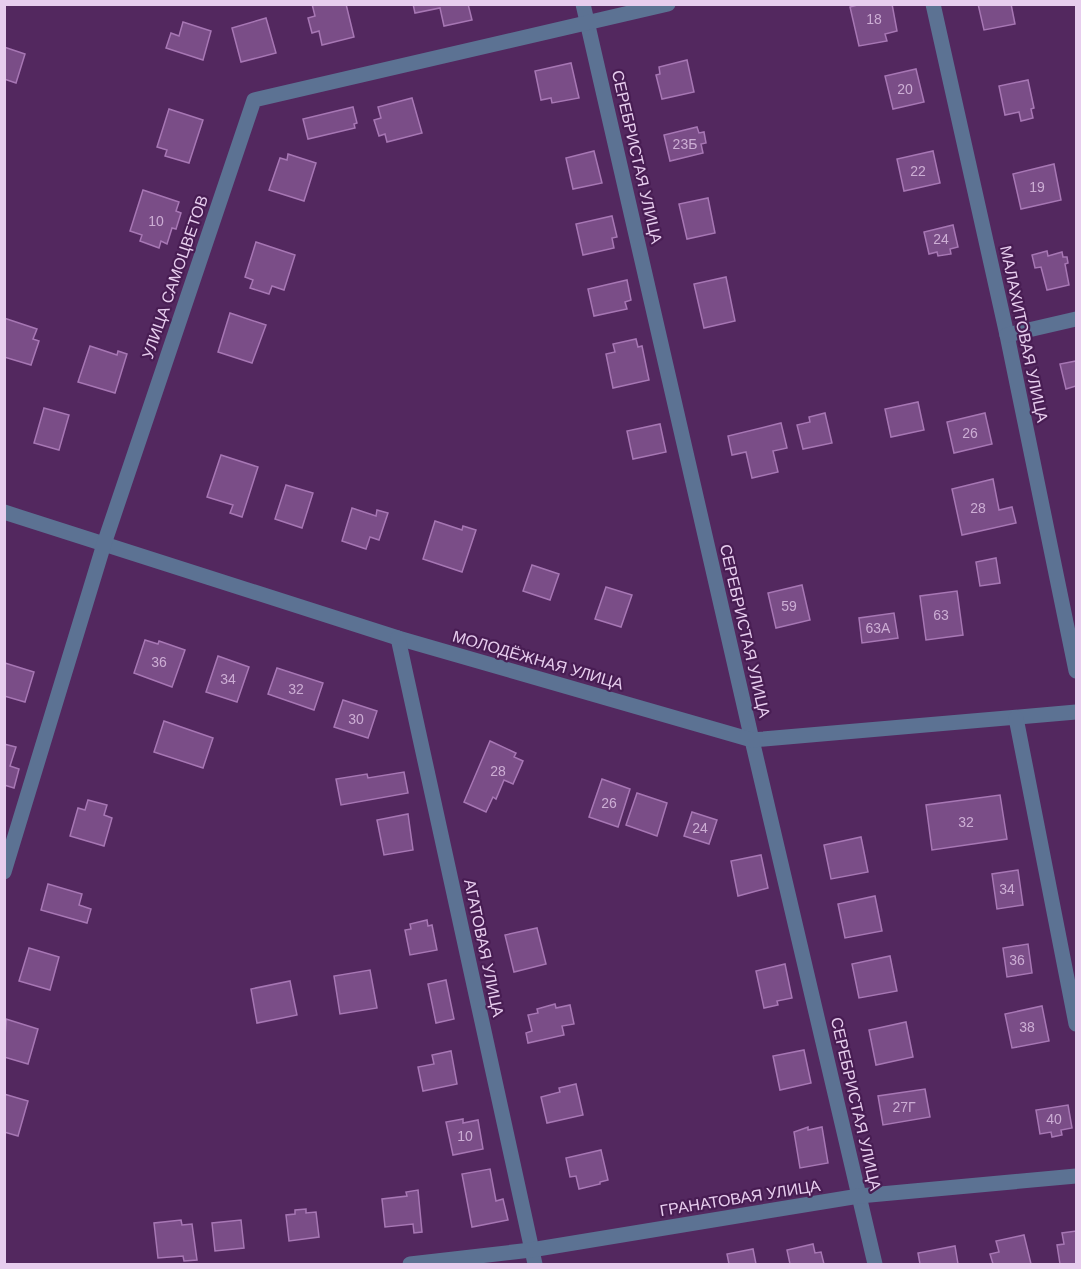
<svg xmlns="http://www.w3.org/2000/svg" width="1081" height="1269" viewBox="0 0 1081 1269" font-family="Helvetica,sans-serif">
<rect width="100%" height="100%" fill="#53285f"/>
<g fill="#7a4d87" stroke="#a777b4" stroke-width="1.5">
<polygon points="312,4 346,4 354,37 322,45 319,31 312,33 308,18 315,16"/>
<polygon points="413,4 468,4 472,20 444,26 440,8 415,13"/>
<polygon points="861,4 892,4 897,31 885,34 887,41 859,46 850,7"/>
<polygon points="978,4 1011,4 1015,24 984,30"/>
<polygon points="266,18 276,53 241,62 232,28"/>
<polygon points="183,22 211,31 203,60 166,48 171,33 179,36"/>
<polygon points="4,47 25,54 16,83 4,79"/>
<polygon points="687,60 694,92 662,99 656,75 660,74 659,67"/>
<polygon points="571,63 579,98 552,103 551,98 541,100 535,71"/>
<polygon points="916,69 924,102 893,109 885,76"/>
<polygon points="1028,80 1034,108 1031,109 1033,118 1021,121 1019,112 1005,115 999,86"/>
<polygon points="412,98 422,133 387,142 385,134 379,136 374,120 381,118 378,107"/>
<polygon points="353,107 357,123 354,124 355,128 308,139 303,119"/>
<polygon points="169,109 203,120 189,163 165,156 167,150 157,147"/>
<polygon points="697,127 699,133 704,132 706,143 701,144 703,153 670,161 664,135"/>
<polygon points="594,151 602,183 573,189 566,158"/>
<polygon points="933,151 940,183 904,191 897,159"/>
<polygon points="288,154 316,163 304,201 269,190 280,158 287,160"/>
<polygon points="1054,164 1061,200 1021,209 1013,174"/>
<polygon points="143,190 179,202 176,211 181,213 176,229 172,228 167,244 161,241 159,248 140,241 142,235 130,231"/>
<polygon points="708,198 715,233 687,239 679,204"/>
<polygon points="612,216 617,237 612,238 614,248 583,255 576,224"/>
<polygon points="953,225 958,247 950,249 951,254 938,256 937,252 929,254 924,232"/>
<polygon points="256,242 295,255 284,290 272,286 269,294 250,288 253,280 245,277"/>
<polygon points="1047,251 1048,256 1062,252 1063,257 1067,257 1068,263 1065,264 1069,285 1047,290 1041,267 1035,268 1032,255"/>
<polygon points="726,277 735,321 704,328 694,284"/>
<polygon points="627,280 631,300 625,302 627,309 594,316 588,289"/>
<polygon points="230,313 266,325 252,363 218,352"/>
<polygon points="4,318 37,329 33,339 39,341 31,365 4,357"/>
<polygon points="636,339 638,347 642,346 649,380 613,388 606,354 615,352 613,344"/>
<polygon points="90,346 117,355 118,351 127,354 115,393 78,382"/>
<polygon points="1076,361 1076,386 1066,389 1060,364"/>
<polygon points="918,402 924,430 891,437 885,409"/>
<polygon points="44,408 69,415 59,450 34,443"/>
<polygon points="825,413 832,443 803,449 797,425 810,422 809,417"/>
<polygon points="985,413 992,444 954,453 947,422"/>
<polygon points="781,423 787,448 773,451 778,472 752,478 746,452 732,455 728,436"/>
<polygon points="660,424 666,452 633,459 627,431"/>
<polygon points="221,455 258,467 242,517 230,513 233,505 207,497"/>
<polygon points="993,479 999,510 1012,507 1016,523 962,535 952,489"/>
<polygon points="286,485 313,493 302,528 275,519"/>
<polygon points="352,508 376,516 377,510 388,513 379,540 370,537 366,549 342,541"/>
<polygon points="435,521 462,530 463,526 476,530 462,572 423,559"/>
<polygon points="996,558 1000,583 980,586 976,562"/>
<polygon points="532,565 559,574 550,600 523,591"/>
<polygon points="802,585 810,620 776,628 768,593"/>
<polygon points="606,587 632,595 621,627 595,619"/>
<polygon points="957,591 963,635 926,640 920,596"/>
<polygon points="894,613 898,638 862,643 859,618"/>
<polygon points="145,640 158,644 159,641 185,650 172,687 134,673"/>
<polygon points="218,656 249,667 237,702 206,692"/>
<polygon points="5,663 34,672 25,702 4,696"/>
<polygon points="277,668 323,683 314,710 268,694"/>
<polygon points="343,700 377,711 368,738 334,727"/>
<polygon points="164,721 213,738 203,768 154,752"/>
<polygon points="490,741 516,753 514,757 523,761 513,784 504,780 496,799 493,797 486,812 464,802"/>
<polygon points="4,744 16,747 10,766 19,769 14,788 4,785"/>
<polygon points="404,772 408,793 341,805 336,779 367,774 368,778"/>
<polygon points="602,779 630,789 618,827 589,817"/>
<polygon points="637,793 667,803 657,836 626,825"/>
<polygon points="1000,795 1007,839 932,850 926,805"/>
<polygon points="88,800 107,805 104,815 112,818 104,846 70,836 78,808 85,810"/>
<polygon points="692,812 717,820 709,844 684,836"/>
<polygon points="408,814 413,850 384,855 377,820"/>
<polygon points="861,837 868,872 831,879 824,845"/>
<polygon points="761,855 768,888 738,896 731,861"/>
<polygon points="1018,870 1023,905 997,909 992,874"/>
<polygon points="48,884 82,894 79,905 91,909 87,923 41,910"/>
<polygon points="875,896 882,931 845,938 838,904"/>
<polygon points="427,920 428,926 432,925 437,950 410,955 405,930 411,929 410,924"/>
<polygon points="537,928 546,964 514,972 505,935"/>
<polygon points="1028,944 1032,973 1007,977 1003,948"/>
<polygon points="29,948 59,957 50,990 19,981"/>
<polygon points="890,956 897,991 859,998 852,964"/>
<polygon points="785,964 792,998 777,1001 778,1005 764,1008 756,971"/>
<polygon points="370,970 377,1008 340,1014 334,976"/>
<polygon points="446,980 454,1019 436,1023 428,984"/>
<polygon points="290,981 297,1015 257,1023 251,989"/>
<polygon points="555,1004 556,1008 570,1005 574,1024 562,1026 564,1035 528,1043 526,1033 532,1031 528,1015 538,1013 537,1009"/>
<polygon points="1042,1006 1049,1041 1012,1048 1005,1014"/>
<polygon points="6,1019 38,1029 28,1064 4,1057"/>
<polygon points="906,1022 913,1057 876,1065 869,1030"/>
<polygon points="804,1050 811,1083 780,1090 773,1056"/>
<polygon points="451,1051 457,1084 423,1091 418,1067 434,1064 432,1055"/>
<polygon points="576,1084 583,1115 547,1123 541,1097 560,1092 559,1088"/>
<polygon points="925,1089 930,1117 883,1125 878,1096"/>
<polygon points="4,1094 28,1101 18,1136 4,1132"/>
<polygon points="1068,1105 1072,1128 1061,1130 1062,1135 1052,1137 1051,1132 1040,1134 1036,1110"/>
<polygon points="463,1119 463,1123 478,1120 483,1149 453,1155 446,1122"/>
<polygon points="808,1127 808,1130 822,1127 828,1163 800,1168 794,1132"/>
<polygon points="601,1150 608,1180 600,1182 600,1184 579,1189 576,1176 570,1177 566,1158"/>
<polygon points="490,1169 496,1201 503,1199 508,1220 472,1227 462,1174"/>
<polygon points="418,1190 422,1232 414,1233 413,1224 385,1227 382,1199 407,1196 406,1192"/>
<polygon points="306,1209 306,1213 316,1212 319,1237 289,1241 286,1215 295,1214 295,1210"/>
<polygon points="181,1220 182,1225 192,1224 197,1260 184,1261 183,1256 158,1258 154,1223"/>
<polygon points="241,1220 244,1248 215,1251 212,1223"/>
<polygon points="1076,1231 1076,1264 1060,1264 1057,1245 1064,1244 1062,1233"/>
<polygon points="1024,1235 1031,1264 993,1264 990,1254 999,1252 996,1241"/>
<polygon points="813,1244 815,1253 821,1252 824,1264 790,1264 787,1250"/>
<polygon points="955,1246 958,1264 920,1264 918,1253"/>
<polygon points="753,1249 756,1264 729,1264 727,1254"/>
</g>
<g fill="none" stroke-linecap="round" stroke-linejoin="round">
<g stroke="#5c7293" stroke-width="15">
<polyline points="583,4 752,740 875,1264"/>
<polyline points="933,4 1007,335 1076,671"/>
<polyline points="1007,335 1076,319"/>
<polyline points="4,512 398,638 752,740 1076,712"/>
<polyline points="398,638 535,1264"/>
<polyline points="1016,718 1076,1024"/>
<polyline points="4,872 104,544 254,100 668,4"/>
<polyline points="410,1264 531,1250 859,1196 1076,1176"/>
</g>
</g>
<g text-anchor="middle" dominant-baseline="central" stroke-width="4.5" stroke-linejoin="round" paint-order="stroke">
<g font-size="14" fill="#ccadd4">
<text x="874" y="19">18</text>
<text x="905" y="89">20</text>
<text x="685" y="144">23Б</text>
<text x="918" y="171">22</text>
<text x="1037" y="187">19</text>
<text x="156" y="221">10</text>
<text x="941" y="239">24</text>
<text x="970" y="433">26</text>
<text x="978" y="508">28</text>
<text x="789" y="606">59</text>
<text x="941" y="615">63</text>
<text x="878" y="628">63А</text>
<text x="159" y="662">36</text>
<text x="228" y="679">34</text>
<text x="296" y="689">32</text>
<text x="356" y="719">30</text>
<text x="498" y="771">28</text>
<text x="609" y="803">26</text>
<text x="966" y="822">32</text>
<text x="700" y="828">24</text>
<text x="1007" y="889">34</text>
<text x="1017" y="960">36</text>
<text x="1027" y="1027">38</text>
<text x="904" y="1107">27Г</text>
<text x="1054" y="1119">40</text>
<text x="465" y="1136">10</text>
</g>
<g font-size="16" fill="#e7cdee" stroke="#481d53">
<text transform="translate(637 157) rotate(77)">СЕРЕБРИСТАЯ УЛИЦА</text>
<text transform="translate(175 277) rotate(-71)">УЛИЦА САМОЦВЕТОВ</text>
<text transform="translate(1024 334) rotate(78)">МАЛАХИТОВАЯ УЛИЦА</text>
<text transform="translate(745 631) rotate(77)">СЕРЕБРИСТАЯ УЛИЦА</text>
<text transform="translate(538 660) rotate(16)">МОЛОДЁЖНАЯ УЛИЦА</text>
<text transform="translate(484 948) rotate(78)">АГАТОВАЯ УЛИЦА</text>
<text transform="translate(856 1104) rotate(77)">СЕРЕБРИСТАЯ УЛИЦА</text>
<text transform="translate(740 1198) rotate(-9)">ГРАНАТОВАЯ УЛИЦА</text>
</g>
</g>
<rect width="1081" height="1269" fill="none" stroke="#e7cdee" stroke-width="12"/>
</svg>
